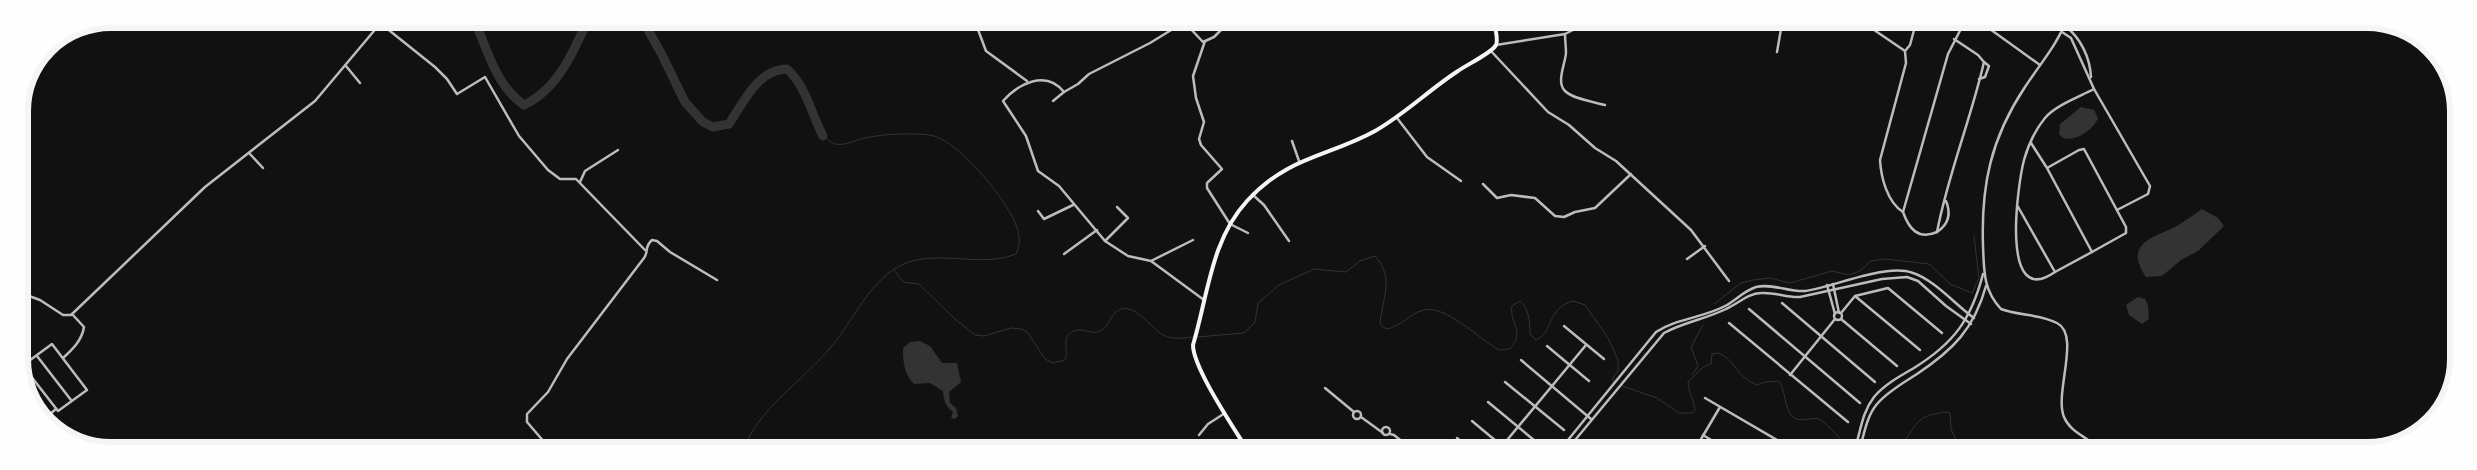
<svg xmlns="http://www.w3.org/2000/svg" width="2477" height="470" viewBox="0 0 2477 470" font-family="Bitter,serif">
<rect width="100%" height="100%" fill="#111"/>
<g fill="#333">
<path d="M 2081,107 L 2094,110 L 2098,118 C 2093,130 2076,142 2063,138 L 2059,134 L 2060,124 Z"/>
<path d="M 2202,209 L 2218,218 L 2224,226 L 2198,251 L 2181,260 L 2162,276 L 2146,277 C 2141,270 2134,257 2140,248 C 2147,236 2168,232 2180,224 C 2188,219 2195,214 2202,209 Z"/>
<polygon points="2138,297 2145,299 2148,305 2149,319 2142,324 2129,315 2126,305"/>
<path d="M 920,341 L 930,346 L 942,363 L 957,363 L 961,382 L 949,392 L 950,403 L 956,408 L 958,416 L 955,419 L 951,418 L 953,412 C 945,406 944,400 943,391 L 930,383 L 914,384 C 904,374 903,362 903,348 L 910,342 Z"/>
</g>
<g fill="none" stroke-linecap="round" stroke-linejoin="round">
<g stroke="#333" stroke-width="1">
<path d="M 894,270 L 903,282 L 919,284 L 955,319 L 975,335 L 984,336 L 1011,328 L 1022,329 L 1028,333 L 1045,359 L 1053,363 L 1065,360 C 1069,351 1062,341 1069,334 C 1079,324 1092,337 1102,330 C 1109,326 1111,314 1119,310 C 1134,302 1151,328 1163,335 C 1172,340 1184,338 1193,337"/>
<polyline points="1714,304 1741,283 1753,280 1770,278 1790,283 1832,271 1849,275 1860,271 1871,261 1885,259 1929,264 1950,284 1972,293 1979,278 1974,236"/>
<path d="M 1197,337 L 1244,333 L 1255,322 L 1258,303 L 1279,285 L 1314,269 L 1346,272 L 1360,261 L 1375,256 C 1395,278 1382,299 1380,324 L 1386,329 C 1401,327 1410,313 1424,310 C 1444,304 1481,340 1499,350 L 1510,349 C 1526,331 1509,324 1512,306 L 1520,301 C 1529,308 1530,323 1530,334 L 1536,340 C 1553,333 1547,308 1573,301 L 1585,305 L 1608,338 L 1618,360 L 1618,371 L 1613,377 L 1613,382"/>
<polyline points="1692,375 1698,366 1691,347 1703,325"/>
<path d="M 1622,386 L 1657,398 L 1679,413 L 1692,413 L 1695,410 C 1694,399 1688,393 1688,382 L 1703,367 L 1711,364 L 1712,354 L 1718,353 C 1734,358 1737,378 1757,385 L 1765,382 L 1779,381 C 1786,391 1784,409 1793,417 C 1800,423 1811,417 1819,419 C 1824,420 1846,445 1852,451"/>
<path d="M 744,451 C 752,414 808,376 831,347 C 854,320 871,277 906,263 C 941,250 982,268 1016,254 C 1020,246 1020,237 1017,228 C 1010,203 960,143 934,136 C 917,132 882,134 865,138 C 855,140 846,146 835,144 C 831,143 826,138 823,136"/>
<path d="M 1881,451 C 1885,451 1890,451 1893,450 C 1912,442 1909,419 1934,414 C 1940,413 1945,411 1950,413 L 1951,429 L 1959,446 L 1981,446 L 1984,451"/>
</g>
<g stroke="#333" stroke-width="9">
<path d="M 474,19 C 487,49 496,86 524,105 C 558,89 574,51 588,19"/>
<path d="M 642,19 L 661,53 L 685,102 L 703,122 L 713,127 L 729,124 C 743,103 758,69 787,69 C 806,86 811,113 823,136"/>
</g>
<g stroke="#bcbcbc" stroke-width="2.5">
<polyline points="974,19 986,51 1027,81"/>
<polyline points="1753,19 1766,22 1782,19"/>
<polyline points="1858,19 1905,51 1910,45 1917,19"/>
<path d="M 1966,19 L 1948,54 L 1903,212 C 1909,229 1918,240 1937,232 C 1948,174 1971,119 1984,62 L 1989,66 L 1985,77 L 1979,79"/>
<polyline points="1976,19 2040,65"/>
<path d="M 2067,19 C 2057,45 2040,64 2025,87 C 1991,138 1981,185 1983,245 C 1984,270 1983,290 2001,309 C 2019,316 2041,314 2057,323 C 2081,335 2054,393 2064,417 C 2071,434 2090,437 2100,451"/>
<polyline points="1777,21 1781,29 1777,52"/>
<polyline points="380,23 435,67 447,79 457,94 485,77 519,136 548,170 560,179 576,179 645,250"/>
<path d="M 2065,26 C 2080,37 2090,57 2091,77"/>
<polyline points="2062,32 2071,38 2094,89 2150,186 2148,194 2117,210"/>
<path d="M 1565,34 C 1565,40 1566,47 1566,53 C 1565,65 1556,82 1565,91 C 1573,99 1594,102 1605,105"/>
<polyline points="1954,39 1978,55 1984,62"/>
<polyline points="1205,41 1193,76 1196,98 1204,122 1199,139 1201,145 1222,169 1207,183 1207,188 1230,224 1248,233"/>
<polyline points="1496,45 1565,34 1575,29 1585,19"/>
<polyline points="1490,50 1548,112 1569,125 1595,148 1616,161 1691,230 1729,281"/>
<polyline points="346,66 360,83"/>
<polyline points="1053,101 1064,92"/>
<polyline points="1397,118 1427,157 1461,181"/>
<polyline points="1292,141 1299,161"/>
<polyline points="2031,143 2047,168 2092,252 2126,233 2126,227 2084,149 2079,150 2047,168"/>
<polyline points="249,153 263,168"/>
<polyline points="580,182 585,171 618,150"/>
<polyline points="1483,184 1497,198 1511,195 1535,198 1555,216 1564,217 1575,212 1595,208 1631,174"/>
<polyline points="1253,195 1264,205 1289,241"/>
<path d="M 2017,205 L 2055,272 C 1999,311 2018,183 2024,160 C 2028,146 2036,129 2045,118 C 2056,105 2079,97 2094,89"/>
<polyline points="1038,211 1044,219 1073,205"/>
<path d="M 1903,212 C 1887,202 1881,177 1880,160 L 1906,63 L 1905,51"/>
<path d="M 1937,232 C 1949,224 1951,213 1946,201"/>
<polyline points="1105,241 1128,218 1117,207"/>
<polyline points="1064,254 1097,230"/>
<polyline points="1687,259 1705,246"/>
<polyline points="1151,261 1193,240"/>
<polyline points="2055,272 2092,252"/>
<polyline points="1833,284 1839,313"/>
<polyline points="1827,285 1835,314"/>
<polyline points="21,293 40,300 63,315 71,315 205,187 315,101 384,19"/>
<polyline points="1855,296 1920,350"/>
<path d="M 1204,300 L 1151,261 L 1128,256 L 1105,241 L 1059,186 L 1038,171 L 1026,136 L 1003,101 C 1018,84 1046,69 1064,92 L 1078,84 L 1089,74 L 1150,43 L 1181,24 L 1187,25 L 1203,42 L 1214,37 L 1232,19"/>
<polyline points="1782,303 1875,382"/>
<polyline points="1749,309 1860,403"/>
<circle cx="1838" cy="316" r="4"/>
<polyline points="1841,313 1855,296 1888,288 1942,333"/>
<polyline points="1841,319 1897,366"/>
<polyline points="1729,323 1848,422"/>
<polyline points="1564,326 1604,359"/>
<polyline points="1547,346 1589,381"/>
<polyline points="37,356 71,400"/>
<path d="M 63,358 C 73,349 82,340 84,327 L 72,314"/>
<polyline points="1521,360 1591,419"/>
<polyline points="22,366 52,344 87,390 58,411 23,366"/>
<polyline points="1790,375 1835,319"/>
<polyline points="1505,382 1564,430"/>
<polyline points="1325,388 1354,412"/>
<polyline points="1705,398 1796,451"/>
<polyline points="1488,402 1546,450"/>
<circle cx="1357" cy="415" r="4"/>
<polyline points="1361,417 1383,433"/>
<polyline points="44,419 56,409"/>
<polyline points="1472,421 1508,451"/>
<circle cx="1386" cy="431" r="4"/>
<polyline points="1390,434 1394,435 1414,451"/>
<polyline points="1199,435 1208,424 1225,413"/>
<polyline points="1703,435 1729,451"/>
<polyline points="1457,438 1472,451"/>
<polyline points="1406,445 1406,451"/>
<path d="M 552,451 L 527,422 L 527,414 L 548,392 L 567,359 L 644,258 C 649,251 644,247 652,240 L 657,241 L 670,252 L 717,280"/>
<polyline points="1498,451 1586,345"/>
<path d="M 1559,451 L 1656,332 C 1677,318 1704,318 1727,305 C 1737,299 1744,291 1756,287 C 1772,283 1788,292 1805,291 C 1835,287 1885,263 1913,273 C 1933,279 1957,306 1974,318"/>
<path d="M 1566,451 L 1664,333 C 1684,322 1706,319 1726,309 C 1738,304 1748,293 1761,293 C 1775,292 1787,298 1800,297 L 1882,279 L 1907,277 L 1918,281 L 1946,306 L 1971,324"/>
<polyline points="1694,451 1720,407"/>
<polyline points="1808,451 1811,445"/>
<path d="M 1854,451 C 1861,432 1861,414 1874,397 C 1884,385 1900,376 1914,368 C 1954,343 1971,320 1983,274"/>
<path d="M 1859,451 C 1864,436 1866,417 1877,404 C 1887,392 1903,383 1917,374 C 1953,350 1974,329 1986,286"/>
</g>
<path stroke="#f5f5f5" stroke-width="4" d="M 1248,451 C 1234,428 1193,368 1193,345 C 1208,295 1211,240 1247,201 C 1288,156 1328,157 1375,131 C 1405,114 1430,89 1458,71 C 1466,65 1492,53 1496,45 C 1499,39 1494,26 1494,19"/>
</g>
<path d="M0 0H2477V470H0ZM111 28H2367A83 83 0 0 1 2450 111V359A83 83 0 0 1 2367 442H111A83 83 0 0 1 28 359V111A83 83 0 0 1 111 28Z" fill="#fefefe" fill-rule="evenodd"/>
<path fill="none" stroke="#f5f5f5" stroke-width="6" d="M111 28H2367A83 83 0 0 1 2450 111V359A83 83 0 0 1 2367 442H111A83 83 0 0 1 28 359V111A83 83 0 0 1 111 28Z"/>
</svg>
